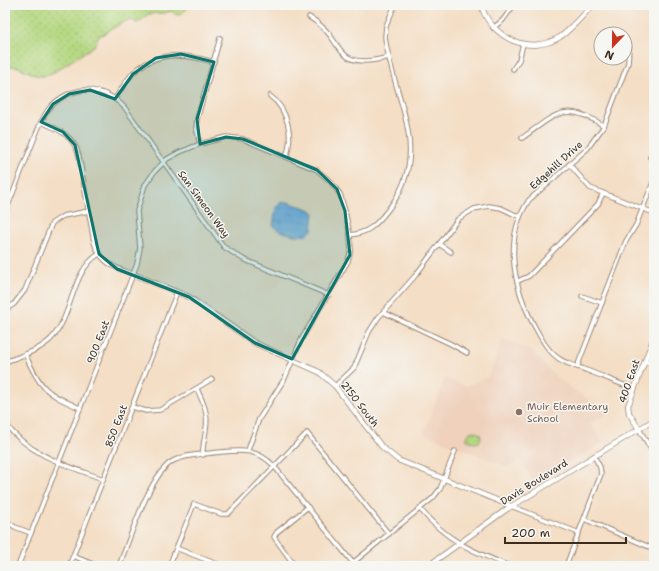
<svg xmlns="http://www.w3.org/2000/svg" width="659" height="571" viewBox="0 0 659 571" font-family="'Shantell Sans',sans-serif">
<defs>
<pattern id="green-dots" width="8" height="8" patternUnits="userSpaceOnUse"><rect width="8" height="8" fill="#b5d881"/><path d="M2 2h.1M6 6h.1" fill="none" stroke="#9dba6f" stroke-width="1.8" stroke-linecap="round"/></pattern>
<pattern id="water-ripples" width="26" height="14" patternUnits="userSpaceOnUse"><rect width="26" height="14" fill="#77abe4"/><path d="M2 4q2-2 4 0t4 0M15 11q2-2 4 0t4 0" fill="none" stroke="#638bb8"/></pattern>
</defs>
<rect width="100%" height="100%" fill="#f6f6f2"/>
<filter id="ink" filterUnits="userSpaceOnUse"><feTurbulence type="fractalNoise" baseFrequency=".025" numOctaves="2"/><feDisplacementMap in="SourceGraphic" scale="8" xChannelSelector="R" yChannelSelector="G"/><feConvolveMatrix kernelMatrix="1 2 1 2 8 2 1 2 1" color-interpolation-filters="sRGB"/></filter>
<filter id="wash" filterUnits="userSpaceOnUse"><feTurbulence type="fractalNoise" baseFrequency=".012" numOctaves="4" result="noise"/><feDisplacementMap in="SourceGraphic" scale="16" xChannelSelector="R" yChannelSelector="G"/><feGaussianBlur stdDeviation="0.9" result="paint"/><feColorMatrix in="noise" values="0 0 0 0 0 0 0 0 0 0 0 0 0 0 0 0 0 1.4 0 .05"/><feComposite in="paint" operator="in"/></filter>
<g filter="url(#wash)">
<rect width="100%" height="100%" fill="#f4dec5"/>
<polygon fill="#efd1bc" points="503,339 532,351 557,378 604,410 606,415 590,423 602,443 533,483 520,459 507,467 424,433 445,378 466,386 488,377"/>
<g fill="url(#green-dots)" stroke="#788150">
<path d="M 5,5 L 189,5 C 186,10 184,13 177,15 L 171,11 L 165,13 L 148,14 L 140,22 L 136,23 L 133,20 C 122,19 110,32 99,36 L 94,46 L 54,72 L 45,76 L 38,76 L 18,67 L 5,65 Z"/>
<polygon points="474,431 480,434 481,438 479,442 475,443 466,439 470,432"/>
</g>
<path fill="url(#water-ripples)" stroke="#596a81" d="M 287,202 L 309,209 L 314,213 L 312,230 L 307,235 C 298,237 280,233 273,226 L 276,207 L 280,203 Z"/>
</g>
<g filter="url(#ink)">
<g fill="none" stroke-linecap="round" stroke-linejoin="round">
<defs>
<g id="minor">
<path d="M 309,17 C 347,38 330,73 389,57"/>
<polyline points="493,28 503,20 514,5"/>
<path d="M 625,40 L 629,47 L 628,63 L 604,126 L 587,149 L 529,200 C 502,240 514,290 536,329 C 542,340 548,351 558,358 C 566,364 577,366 586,370 C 602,376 618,383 634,389"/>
<polyline points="513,69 519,60 523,44"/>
<path d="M 270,96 C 288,109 294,137 286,157"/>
<path d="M 115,99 C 121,90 126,81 133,73 C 157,50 185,54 214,62"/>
<path d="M 41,122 C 59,129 74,136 79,156 L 94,242 C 100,262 114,268 133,274"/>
<path d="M 522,138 C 555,115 564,100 604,126"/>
<polyline points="200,144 196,128 197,119 220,38"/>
<polyline points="650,157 654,159"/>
<polyline points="569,164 590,188 654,213"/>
<path d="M 5,213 C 14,191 22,169 31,147 C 36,135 40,121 48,110 C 57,98 72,90 88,90 C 103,91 115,97 125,108 L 224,247 L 243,259 L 329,295"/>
<path d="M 350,235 C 368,233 376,225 387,211 C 435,152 393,100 385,37 L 386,26 L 395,5"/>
<polyline points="439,244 451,252"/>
<polyline points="518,281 529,276 598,204 603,193"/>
<polyline points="582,296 602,303"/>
<polyline points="5,310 14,304 25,290 52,223 63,216 89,211"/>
<polyline points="383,312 451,344 467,353"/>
<path d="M 25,354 C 41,389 45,393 80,408"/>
<polyline points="645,361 654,365"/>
<path d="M 5,362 C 20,356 39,351 51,339 C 74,315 70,272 99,254"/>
<polyline points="577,367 626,241 636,225 654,180"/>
<polyline points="335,386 354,368 369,332 378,318 415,276 458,219 474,209 489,206 501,208 520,217"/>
<path d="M 197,389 C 203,402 209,414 206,429 C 205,439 202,445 203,455"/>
<polyline points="132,407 146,411 160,410 212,379"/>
<path d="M 5,423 C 28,455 68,466 103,479"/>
<polyline points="639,429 654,454"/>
<polyline points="511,506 579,533"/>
<path d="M 420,509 C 447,541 472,551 509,566"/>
<polyline points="584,519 654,549"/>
<polyline points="5,520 15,527 31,533"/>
<polyline points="176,548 222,566"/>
<polyline points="73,556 98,566"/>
<polyline points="18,566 137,264 140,248 137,211 145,185 155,171 167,159 180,152 200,144 226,137 243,139 317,170 330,181 340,194 345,211 350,235 351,250 348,261 301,340 285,378 259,419 248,450"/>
<polyline points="69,566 177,292"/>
<path d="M 119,566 C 129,541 150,473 173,461 C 187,454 206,454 221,452 C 243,450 258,449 274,466 L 353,563"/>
<polyline points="169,566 194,504 221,514 228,514 307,433 389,534"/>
<polyline points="295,566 274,537 277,532 308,507"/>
<polyline points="349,566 433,498 440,489 455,451"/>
<polyline points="566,566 601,474 600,467 594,456"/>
</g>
<g id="tertiary">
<path d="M 481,5 C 491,38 529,56 560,37 C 572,29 582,16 593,5"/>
<polyline points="133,274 189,297 255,343 319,372 335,386 382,447 398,460 511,506"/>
<polyline points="639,429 629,413 628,406 654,337"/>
<polyline points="428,566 507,509 654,420"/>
</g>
</defs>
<use href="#minor" stroke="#988472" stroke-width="5.5"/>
<use href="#tertiary" stroke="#988472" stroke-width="6"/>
<use href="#minor" stroke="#fff" stroke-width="3.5"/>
<use href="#tertiary" stroke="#fff" stroke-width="4.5"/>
</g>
</g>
<path fill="#0f766e" fill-opacity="0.2" stroke="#0f766e" stroke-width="3" stroke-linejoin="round" d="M 181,54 L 214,62 L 197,119 L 200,144 L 226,137 L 243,139 L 317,170 L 337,189 L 345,211 L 350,255 L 292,359 L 255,343 L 189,297 L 117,269 L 99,254 L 75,145 L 63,132 L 41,122 L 53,104 L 69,94 L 90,90 L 115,99 L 133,74 L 156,58 Z"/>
<circle fill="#8d6e63" stroke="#f6f6f2" stroke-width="1.5" cx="519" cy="412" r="4"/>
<g text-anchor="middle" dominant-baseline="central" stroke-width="3" stroke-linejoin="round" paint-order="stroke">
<g font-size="10" fill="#3b2a1e" stroke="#f6f6f2">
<text transform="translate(556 165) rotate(-42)">Edgehill Drive</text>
<text transform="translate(204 204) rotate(54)">San Simeon Way</text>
<text transform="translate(98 342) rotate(-69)">900 East</text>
<text transform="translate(629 381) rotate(-71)">400 East</text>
<text transform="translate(360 404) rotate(52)">2150 South</text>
<text transform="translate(116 426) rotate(-69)">850 East</text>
<text transform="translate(534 482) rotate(-32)">Davis Boulevard</text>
</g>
<g font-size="10" fill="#785e54" stroke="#f6f6f2" text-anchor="start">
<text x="527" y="406">Muir Elementary<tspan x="527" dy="12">School</tspan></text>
</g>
</g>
<rect width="659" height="571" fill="none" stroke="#f6f6f2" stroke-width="20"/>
<g transform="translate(613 46) rotate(202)"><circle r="19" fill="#f6f6f2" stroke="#aba49d"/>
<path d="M0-3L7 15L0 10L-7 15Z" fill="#c8321e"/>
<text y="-6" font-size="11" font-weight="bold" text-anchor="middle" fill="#3b2a1e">N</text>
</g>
<path d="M505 537v6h121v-6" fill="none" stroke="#3b2a1e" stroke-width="2"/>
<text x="511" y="537" font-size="12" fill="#3b2a1e" stroke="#f6f6f2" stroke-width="3" paint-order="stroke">200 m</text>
</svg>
